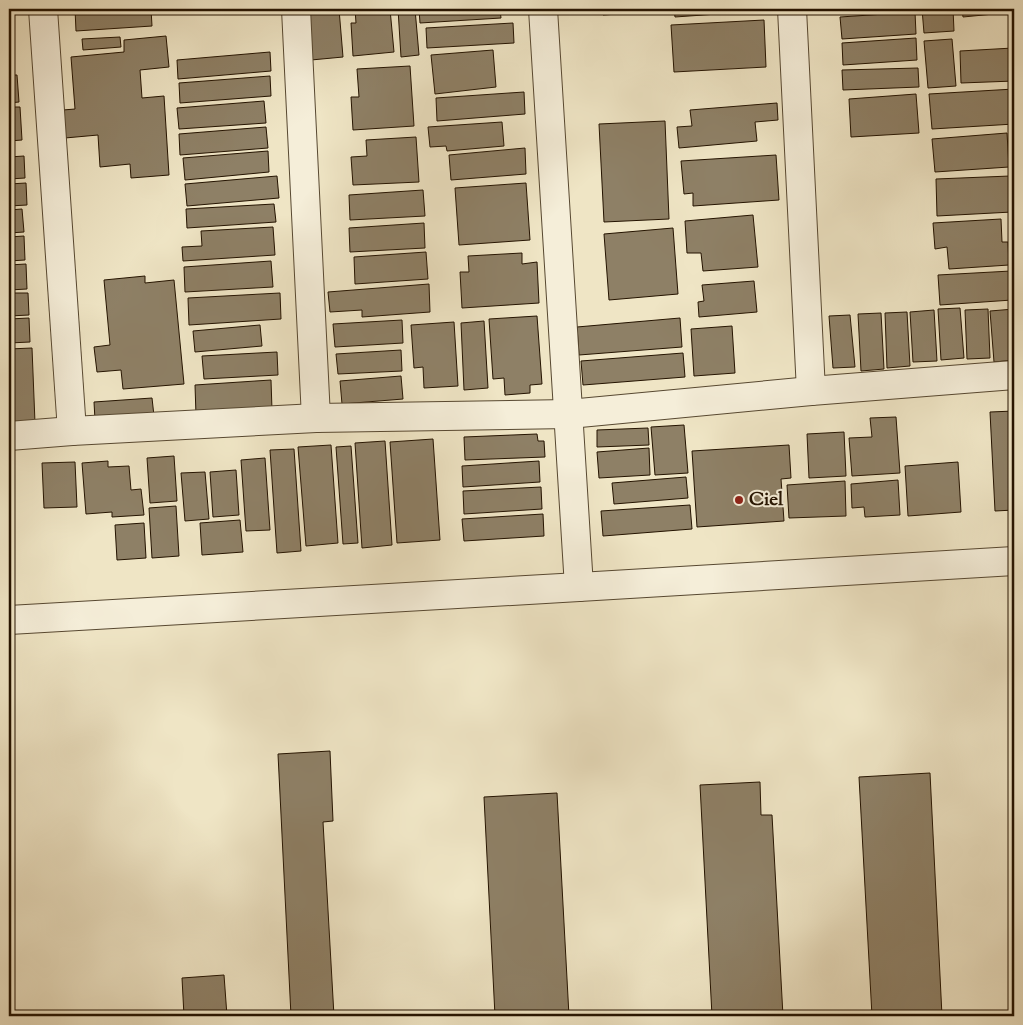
<svg xmlns="http://www.w3.org/2000/svg" width="1023" height="1025" viewBox="0 0 1023 1025" font-family="'Sorts Mill Goudy',serif">
<rect width="100%" height="100%" fill="#efe5c5"/>
<filter id="stains"><feTurbulence type="fractalNoise" baseFrequency=".004" numOctaves="4"/><feColorMatrix values="0 0 0 0 .2 0 0 0 0 .09 0 0 0 0 .02 0 0 0 .5 -.17"/></filter>
<radialGradient id="worn" r=".72"><stop offset=".6" stop-color="#630" stop-opacity="0"/><stop offset="1" stop-color="#630" stop-opacity=".3"/></radialGradient>
<g fill="#8e8066" stroke="#241300">
<polygon points="75,9 151,9 152,26 76,31"/>
<polygon points="307,9 339,9 343,57 311,60"/>
<polygon points="355,9 390,9 394,52 353,56 351,23 356,23"/>
<polygon points="398,9 415,9 419,55 401,57"/>
<polygon points="419,9 500,9 501,18 420,23"/>
<polygon points="603,9 665,9 665,11 603,15"/>
<polygon points="674,9 760,9 760,11 675,17"/>
<polygon points="842,9 879,9 842,11"/>
<polygon points="922,9 953,9 954,31 924,33"/>
<polygon points="962,9 1004,9 1004,13 963,17"/>
<polygon points="915,12 916,34 842,39 840,17"/>
<polygon points="764,20 766,67 674,72 671,25"/>
<polygon points="513,23 514,43 427,48 426,28"/>
<polygon points="166,36 169,67 140,70 142,98 164,96 169,175 131,178 130,164 100,167 98,135 65,138 63,110 75,109 71,57 124,52 124,40"/>
<polygon points="120,37 121,47 83,50 82,39"/>
<polygon points="916,38 917,60 843,65 842,43"/>
<polygon points="952,39 956,86 928,88 924,41"/>
<polygon points="1013,48 1014,81 961,83 960,51"/>
<polygon points="493,50 496,87 435,94 431,55"/>
<polygon points="270,52 271,71 178,79 177,60"/>
<polygon points="410,66 414,126 353,130 351,97 359,97 357,69"/>
<polygon points="918,68 919,87 843,90 842,70"/>
<polygon points="9,75 17,75 19,102 9,103"/>
<polygon points="270,76 271,96 180,103 179,83"/>
<polygon points="1014,89 1014,124 932,129 929,94"/>
<polygon points="524,92 525,114 437,121 436,98"/>
<polygon points="916,94 919,133 851,137 849,99"/>
<polygon points="264,101 266,123 179,129 177,108"/>
<polygon points="777,103 778,120 755,122 757,141 679,148 677,127 692,126 690,110"/>
<polygon points="9,107 20,107 22,140 9,141"/>
<polygon points="665,121 669,219 604,222 599,124"/>
<polygon points="502,122 504,146 447,151 446,146 430,147 428,127"/>
<polygon points="266,127 268,148 180,155 179,134"/>
<polygon points="1007,133 1009,167 935,172 932,139"/>
<polygon points="416,137 419,182 353,185 351,157 367,156 366,140"/>
<polygon points="525,148 526,174 451,180 449,155"/>
<polygon points="268,151 269,172 185,180 183,158"/>
<polygon points="776,155 779,200 693,206 693,193 684,194 681,161"/>
<polygon points="24,156 25,178 9,179 9,157"/>
<polygon points="277,176 279,198 187,206 185,184"/>
<polygon points="1010,176 1012,212 937,216 936,179"/>
<polygon points="26,183 27,205 9,206 9,184"/>
<polygon points="526,183 530,240 459,245 455,188"/>
<polygon points="423,190 425,216 350,220 349,195"/>
<polygon points="274,204 276,222 187,228 186,209"/>
<polygon points="22,209 24,232 9,233 9,210"/>
<polygon points="753,215 758,267 703,271 701,253 687,253 685,221"/>
<polygon points="1001,219 1002,242 1008,242 1009,265 949,269 947,247 935,249 933,223"/>
<polygon points="424,223 425,248 350,252 349,228"/>
<polygon points="273,227 275,255 183,261 182,247 202,246 201,231"/>
<polygon points="673,228 678,294 609,300 604,234"/>
<polygon points="24,236 25,260 9,261 9,237"/>
<polygon points="426,252 428,279 355,284 354,257"/>
<polygon points="522,253 522,264 537,262 539,303 462,308 460,272 469,272 468,256"/>
<polygon points="271,261 273,287 185,292 184,267"/>
<polygon points="26,264 27,289 9,290 9,265"/>
<polygon points="1011,271 1012,300 940,305 938,275"/>
<polygon points="145,276 145,283 174,280 184,384 123,389 121,370 97,372 94,347 110,345 104,280"/>
<polygon points="754,281 757,312 699,317 698,302 704,301 702,285"/>
<polygon points="429,284 430,312 362,317 362,310 330,312 328,292"/>
<polygon points="9,293 28,293 29,315 9,316"/>
<polygon points="280,293 281,319 189,325 188,298"/>
<polygon points="960,308 964,358 941,360 938,309"/>
<polygon points="988,309 990,358 967,359 965,310"/>
<polygon points="1014,309 1014,360 994,362 990,311"/>
<polygon points="934,310 937,361 913,362 910,312"/>
<polygon points="907,312 910,366 887,368 885,313"/>
<polygon points="881,313 884,369 861,371 858,314"/>
<polygon points="850,315 855,367 833,368 829,316"/>
<polygon points="537,316 542,384 530,385 530,393 505,395 504,378 493,379 489,319"/>
<polygon points="29,318 30,342 9,343 9,319"/>
<polygon points="680,318 682,347 579,355 577,327"/>
<polygon points="402,320 403,343 335,347 333,324"/>
<polygon points="484,321 488,388 464,390 461,323"/>
<polygon points="454,322 458,386 424,388 423,367 414,368 411,325"/>
<polygon points="260,325 262,346 195,352 193,331"/>
<polygon points="732,326 735,373 694,376 691,329"/>
<polygon points="32,348 35,423 9,425 9,349"/>
<polygon points="401,350 402,371 338,374 336,354"/>
<polygon points="277,352 278,375 204,379 202,356"/>
<polygon points="683,353 685,377 583,385 581,361"/>
<polygon points="401,376 403,399 342,404 340,381"/>
<polygon points="271,380 272,410 196,415 195,385"/>
<polygon points="152,398 154,416 95,420 94,402"/>
<polygon points="1014,411 1014,510 995,511 990,412"/>
<polygon points="896,417 900,473 852,476 849,438 872,437 870,418"/>
<polygon points="684,425 688,473 655,475 651,427"/>
<polygon points="648,428 649,445 597,447 597,430"/>
<polygon points="844,432 846,476 809,478 807,434"/>
<polygon points="537,434 538,441 544,441 545,457 465,460 464,437"/>
<polygon points="433,439 440,540 397,543 390,442"/>
<polygon points="385,441 392,545 362,548 355,443"/>
<polygon points="331,445 338,543 306,546 298,447"/>
<polygon points="789,445 791,478 781,479 784,521 697,527 692,451"/>
<polygon points="351,446 358,543 343,544 336,447"/>
<polygon points="649,448 650,475 599,478 597,452"/>
<polygon points="294,449 301,551 277,553 270,450"/>
<polygon points="174,456 177,501 150,503 147,458"/>
<polygon points="265,458 270,530 246,531 241,460"/>
<polygon points="108,461 108,467 129,466 131,490 141,489 144,515 112,517 112,512 86,514 82,463"/>
<polygon points="539,461 540,482 463,487 462,466"/>
<polygon points="75,462 77,507 44,508 42,463"/>
<polygon points="958,462 961,512 908,516 905,466"/>
<polygon points="236,470 239,515 213,517 210,472"/>
<polygon points="205,472 209,519 185,521 181,473"/>
<polygon points="686,477 688,498 614,504 612,483"/>
<polygon points="898,480 900,515 865,517 864,507 852,508 851,484"/>
<polygon points="845,481 846,516 789,518 787,485"/>
<polygon points="541,487 542,509 464,514 463,491"/>
<polygon points="690,505 692,529 603,536 601,511"/>
<polygon points="176,506 179,556 152,558 149,508"/>
<polygon points="9,512 12,564 9,564"/>
<polygon points="543,514 544,536 464,541 462,519"/>
<polygon points="240,520 243,552 202,555 200,523"/>
<polygon points="144,523 146,558 117,560 115,525"/>
<polygon points="330,751 333,821 323,822 334,1016 291,1016 278,754"/>
<polygon points="930,773 942,1016 872,1016 859,777"/>
<polygon points="760,782 761,815 772,815 783,1016 712,1016 700,785"/>
<polygon points="557,793 569,1016 495,1016 484,797"/>
<polygon points="224,975 227,1016 184,1016 182,978"/>
</g>
<g fill="none" stroke-linecap="round" stroke-linejoin="round">
<defs>
<g id="minor">
<polyline points="43,9 72,431"/>
<polyline points="296,9 316,418"/>
<polyline points="543,9 579,587"/>
<polyline points="792,9 811,391"/>
<polyline points="9,436 72,431 316,418 569,414 811,391 1014,375"/>
</g>
<polyline id="tertiary" points="9,620 579,587 1014,561"/>
</defs>
<use href="#minor" stroke="#574831" stroke-width="30"/>
<use href="#tertiary" stroke="#574831" stroke-width="30"/>
<use href="#minor" stroke="#f5eed9" stroke-width="28"/>
<use href="#tertiary" stroke="#f5eed9" stroke-width="28"/>
</g>
<circle fill="#8f2418" stroke="#f5eed9" stroke-width="2" cx="739" cy="500" r="5"/>
<g text-anchor="middle" dominant-baseline="central" stroke-width="4" stroke-linejoin="round" paint-order="stroke">
<g font-size="19" font-weight="bold" fill="#241300" stroke="#f5eed9" text-anchor="start">
<text x="749" y="500">Ciel</text>
</g>
</g>
<rect width="1023" height="1025" fill="none" stroke="#efe5c5" stroke-width="30"/>
<rect x="10" y="10" width="1003" height="1005" fill="none" stroke="#241300" stroke-width="2.5"/>
<rect x="15" y="15" width="993" height="995" fill="none" stroke="#241300"/>
<rect width="100%" height="100%" filter="url(#stains)"/>
<rect width="100%" height="100%" fill="url(#worn)"/>
</svg>
